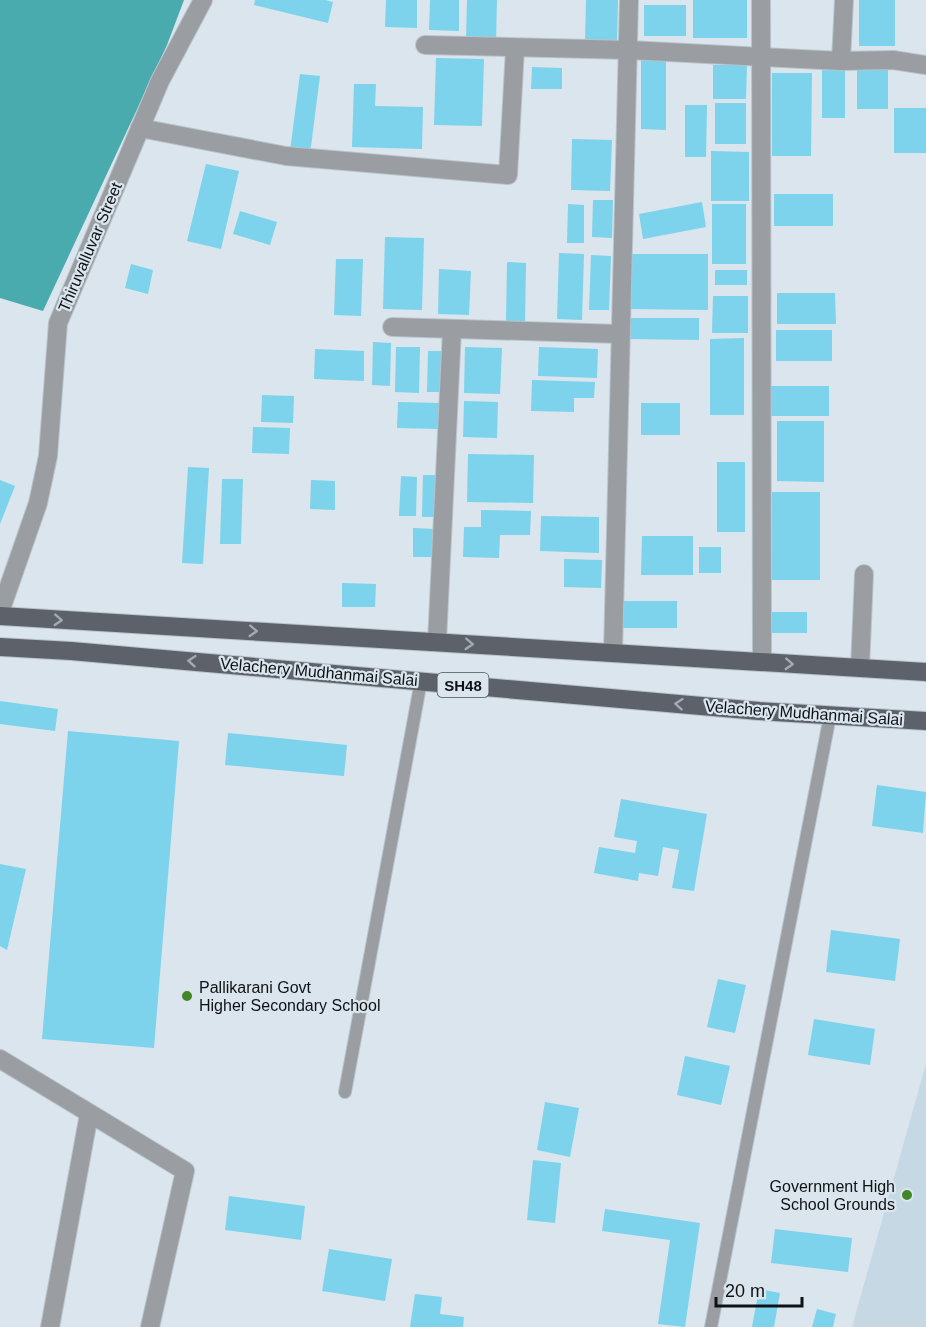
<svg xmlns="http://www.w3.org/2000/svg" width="926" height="1327" viewBox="0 0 926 1327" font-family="Arial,sans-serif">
<rect width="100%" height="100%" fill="#dae5ed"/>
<polygon fill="#c6d8e4" points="926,1064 926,1327 852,1327"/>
<polygon fill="#4aabae" points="0,0 184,0 167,45 43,311 0,298"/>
<g fill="#7cd3eb">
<polygon points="255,0 325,0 333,2 328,23 254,5"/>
<polygon points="386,0 417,0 417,28 385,27"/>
<polygon points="430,0 459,0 459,31 429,30"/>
<polygon points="467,0 497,0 496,41 466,41"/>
<polygon points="586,0 618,0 617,41 585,40"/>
<rect x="693" y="0" width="54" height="38"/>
<rect x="859" y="0" width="36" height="46"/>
<rect x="644" y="5" width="42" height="31"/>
<polygon points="641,57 666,57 666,130 641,129"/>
<polygon points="436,58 484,59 482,126 434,125"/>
<polygon points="713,65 747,65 746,99 713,99"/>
<polygon points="857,66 888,67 888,109 857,109"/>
<polygon points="532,67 562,68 562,89 531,89"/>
<polygon points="845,67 845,118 822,118 822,68"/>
<polygon points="772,73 812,73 811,156 772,156"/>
<polygon points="300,74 320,76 310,154 290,151"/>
<polygon points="354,84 376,84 375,106 423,107 422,149 352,147"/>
<rect x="715" y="103" width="31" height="41"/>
<polygon points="685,105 707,105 706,157 685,157"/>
<rect x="894" y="108" width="32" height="45"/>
<polygon points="572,139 612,140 610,191 571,190"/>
<polygon points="711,151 749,152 749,201 711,201"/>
<polygon points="206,164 239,171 221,249 187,241"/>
<rect x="774" y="194" width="59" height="32"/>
<polygon points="593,200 613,200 612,238 592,237"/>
<polygon points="702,202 706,227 643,239 639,214"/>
<polygon points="568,204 584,205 584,243 567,243"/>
<rect x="712" y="204" width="34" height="60"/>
<polygon points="240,211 277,222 270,245 233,234"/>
<polygon points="385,237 424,238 422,310 383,309"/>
<polygon points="559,253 584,254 582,320 557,319"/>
<polygon points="630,254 708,254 708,310 630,309"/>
<polygon points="591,255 611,256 609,310 589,310"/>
<polygon points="336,259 363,259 361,316 334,315"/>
<polygon points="507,262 526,263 525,323 506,322"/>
<polygon points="131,264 153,270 148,294 125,288"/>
<polygon points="439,269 471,271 469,315 438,314"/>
<rect x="715" y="270" width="32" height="15"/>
<polygon points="777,293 835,293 836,324 777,324"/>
<polygon points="713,296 748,296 748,333 712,333"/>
<polygon points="629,318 699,318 699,340 629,339"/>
<rect x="776" y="330" width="56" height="31"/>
<polygon points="744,338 744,415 710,415 710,339"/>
<polygon points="373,342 391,343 390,386 372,385"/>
<polygon points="396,347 420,347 419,393 395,392"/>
<polygon points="465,347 502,348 500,394 464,393"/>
<polygon points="539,347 598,349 597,378 538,376"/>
<polygon points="315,349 364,351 364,381 314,379"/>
<polygon points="428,351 442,351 441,392 427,392"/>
<polygon points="532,380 595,382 594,398 574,398 574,412 531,411"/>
<rect x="771" y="386" width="58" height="30"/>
<polygon points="262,395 294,396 293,423 261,422"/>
<polygon points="464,401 498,402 497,438 463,437"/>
<polygon points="398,402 441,403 440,429 397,428"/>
<rect x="641" y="403" width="39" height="32"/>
<polygon points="777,421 824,421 824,482 777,481"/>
<polygon points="253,427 290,428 289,454 252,453"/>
<polygon points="468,454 534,455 533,503 467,502"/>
<rect x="717" y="462" width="28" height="70"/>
<polygon points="188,467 209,468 203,564 182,563"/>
<polygon points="423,475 438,475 437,517 422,517"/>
<polygon points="401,476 417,477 416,516 399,516"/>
<polygon points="222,479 243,479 241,544 220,544"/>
<polygon points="0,480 15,486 0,524"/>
<polygon points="311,480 335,481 335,510 310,509"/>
<rect x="772" y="492" width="48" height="88"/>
<polygon points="481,510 531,511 530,535 500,535 499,558 463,557 464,527 481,527"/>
<polygon points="541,516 599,517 599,553 540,551"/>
<polygon points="413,528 436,529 435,557 413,557"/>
<polygon points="642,536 693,536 693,575 641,575"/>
<rect x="699" y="547" width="22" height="26"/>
<polygon points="564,559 602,560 601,588 564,587"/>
<polygon points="342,583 376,584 375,607 342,607"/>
<rect x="623" y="601" width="54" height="27"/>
<rect x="772" y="612" width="35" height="21"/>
<polygon points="0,701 58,709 55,731 0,724"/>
<polygon points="68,731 179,741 154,1048 42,1039"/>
<polygon points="228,733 347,745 344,776 225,765"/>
<polygon points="877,785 926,792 923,833 872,826"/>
<polygon points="621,799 707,814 694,891 672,888 679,850 663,847 658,876 639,873 638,881 594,873 599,847 635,853 637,841 614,837"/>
<polygon points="0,864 26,869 7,950 0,946"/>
<polygon points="831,930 900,939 895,981 826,972"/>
<polygon points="718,979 746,985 735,1033 707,1027"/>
<polygon points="814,1019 875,1029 870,1065 808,1055"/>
<polygon points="685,1056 730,1066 721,1105 677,1095"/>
<polygon points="545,1102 579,1108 570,1157 537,1150"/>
<polygon points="533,1160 561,1163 555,1223 527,1220"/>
<polygon points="229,1196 305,1206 301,1240 225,1230"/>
<polygon points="605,1209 700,1223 685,1327 658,1324 670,1240 602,1231"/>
<polygon points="775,1229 852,1238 848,1272 771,1263"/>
<polygon points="329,1249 392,1259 385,1301 322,1291"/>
<polygon points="759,1289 780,1293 774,1327 752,1327"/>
<polygon points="415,1294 442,1297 440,1314 464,1317 463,1327 410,1327"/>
<polygon points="817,1309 836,1314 833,1327 812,1327"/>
</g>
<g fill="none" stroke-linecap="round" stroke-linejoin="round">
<defs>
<g id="lane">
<polyline points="345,1092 421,681"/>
<polyline points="711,1327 830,716"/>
</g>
<g id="street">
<polyline points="761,0 762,662"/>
<polyline points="425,45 629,50 841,61 893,60 926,65"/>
<polyline points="841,61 844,0"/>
<polyline points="140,128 286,156 508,175 515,49"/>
<polyline points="392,327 620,334"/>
<polyline points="0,612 38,503 48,456 58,323 160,81 203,0"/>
<polyline points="437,642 452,329"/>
<polyline points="613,653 629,0"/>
<polyline points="860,668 864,574"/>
<polyline points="0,1059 185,1171 150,1327"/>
<polyline points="50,1327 89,1114"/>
</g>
<g id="primary">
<polyline points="0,616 926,672"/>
<polyline points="0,647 71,651 759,711 926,721"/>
</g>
</defs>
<use href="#lane" stroke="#b9c3ca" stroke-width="14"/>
<use href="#street" stroke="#b9c3ca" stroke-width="20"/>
<use href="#primary" stroke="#b9c3ca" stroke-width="20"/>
<use href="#lane" stroke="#9a9da1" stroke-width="12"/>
<use href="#street" stroke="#9a9da1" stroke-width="18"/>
<use href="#primary" stroke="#5d626a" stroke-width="18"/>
</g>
<defs><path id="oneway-chevron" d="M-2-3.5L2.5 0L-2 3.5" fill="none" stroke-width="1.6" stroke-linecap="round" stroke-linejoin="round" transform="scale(1.5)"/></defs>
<g stroke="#a2aab2">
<use href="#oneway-chevron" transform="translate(58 620) rotate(3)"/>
<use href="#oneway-chevron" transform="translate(253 631) rotate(3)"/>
<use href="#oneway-chevron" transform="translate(469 644) rotate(3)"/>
<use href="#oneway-chevron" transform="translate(192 661) rotate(-175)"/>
<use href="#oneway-chevron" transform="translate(789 664) rotate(3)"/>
<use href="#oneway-chevron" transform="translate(679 704) rotate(-175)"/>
</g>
<g fill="#428629" stroke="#dae5ed" stroke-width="2">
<circle cx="187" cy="996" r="6"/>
<circle cx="907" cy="1195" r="6"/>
</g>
<g text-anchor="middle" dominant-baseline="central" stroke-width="4.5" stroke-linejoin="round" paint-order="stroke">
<rect fill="#dae5ed" stroke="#4b5156" stroke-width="1.5" x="437.5" y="673" width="51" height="24" rx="4.5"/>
<g font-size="15" font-weight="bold" fill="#0e1215">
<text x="463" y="685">SH48</text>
</g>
<g font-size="16" fill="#0e1215" stroke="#dae5ed">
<text transform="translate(90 247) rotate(-67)">Thiruvalluvar Street</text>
<text transform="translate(319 672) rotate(5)">Velachery Mudhanmai Salai</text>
<text transform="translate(804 713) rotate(4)">Velachery Mudhanmai Salai</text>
</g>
<g font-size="16" fill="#0e1215" stroke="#dae5ed" text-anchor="start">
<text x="199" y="987">Pallikarani Govt<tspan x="199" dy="18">Higher Secondary School</tspan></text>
<text x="895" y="1186" text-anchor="end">Government High<tspan x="895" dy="18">School Grounds</tspan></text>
</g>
</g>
<path d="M716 1297v9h86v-9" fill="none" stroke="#0e1215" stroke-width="3"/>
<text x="725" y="1297" font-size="18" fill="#0e1215" stroke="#dae5ed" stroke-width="4.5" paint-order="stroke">20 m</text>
</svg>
